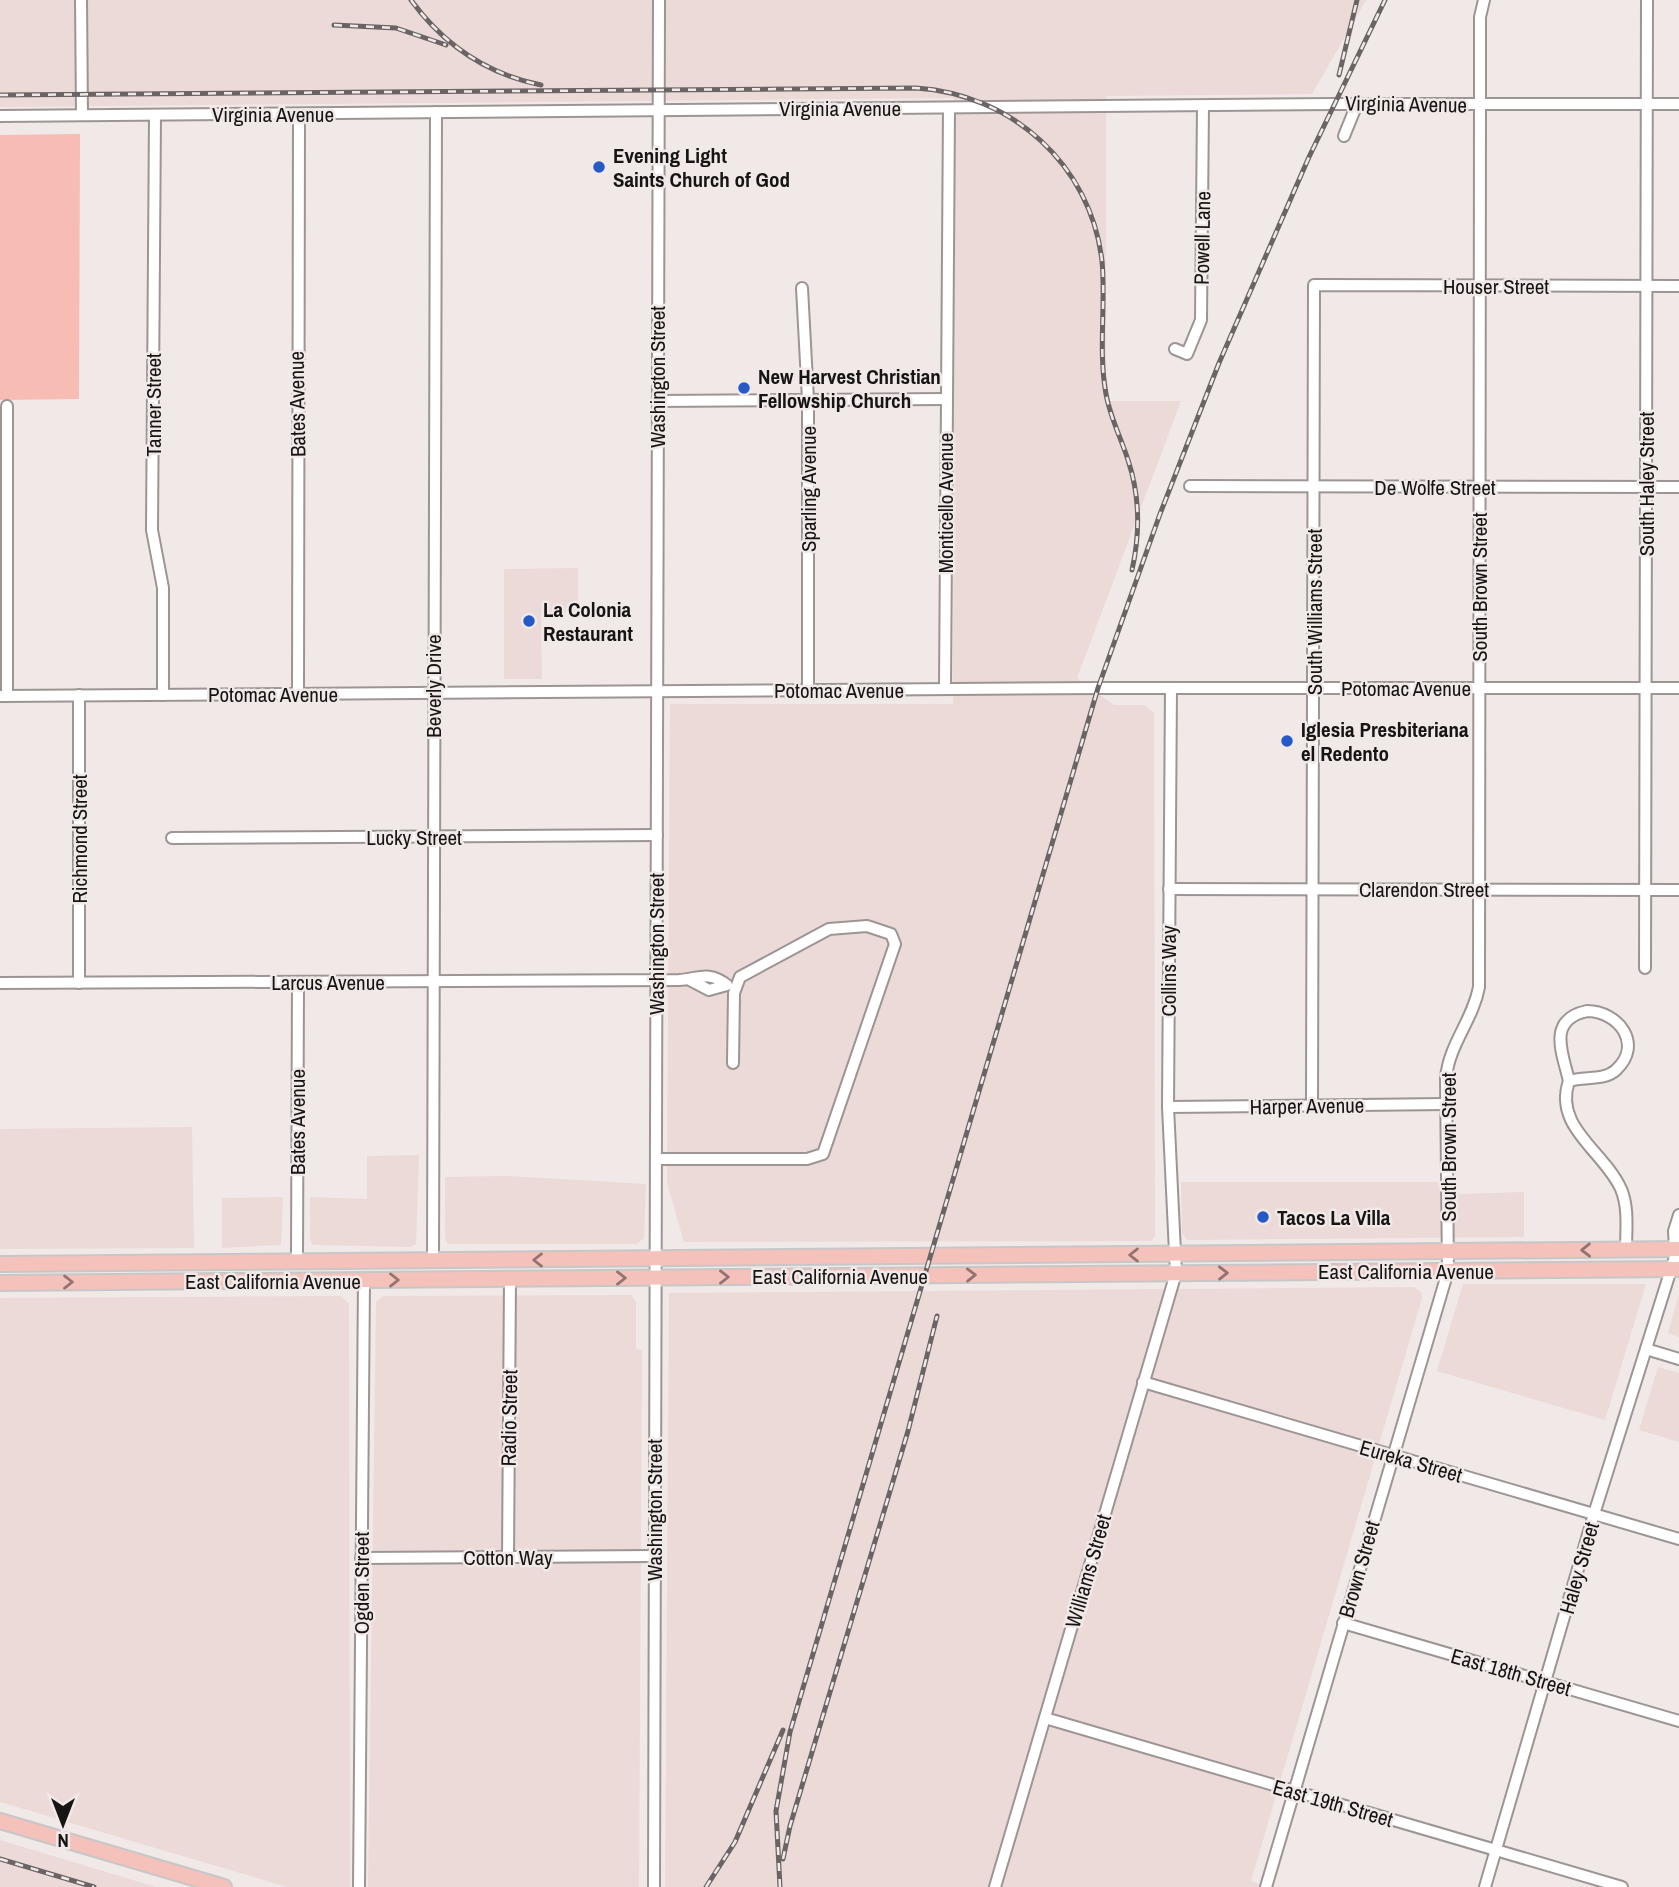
<svg xmlns="http://www.w3.org/2000/svg" width="1679" height="1887" viewBox="0 0 1679 1887" font-family="'Archivo Narrow',sans-serif">
<rect width="100%" height="100%" fill="#f0e9e7"/>
<g fill="#ebdad8">
<polygon points="0,0 1366,0 1312,94 1106,96 1106,370 1110,401 1181,401 1077,678 1114,705 1145,705 1154,713 1155,1236 1151,1241 684,1242 667,1183 670,704 953,704 954,98 0,107"/>
<polygon points="578,568 578,612 541,613 542,679 504,679 504,569"/>
<polygon points="192,1127 194,1248 0,1249 0,1129"/>
<polygon points="419,1155 416,1244 411,1247 313,1245 310,1239 310,1197 367,1199 367,1156"/>
<polygon points="506,1176 646,1184 644,1238 637,1244 448,1244 445,1239 445,1177"/>
<polygon points="1181,1182 1437,1182 1461,1194 1524,1192 1524,1237 1187,1240 1182,1232"/>
<polygon points="283,1197 281,1245 222,1248 222,1198"/>
<polygon points="1463,1284 1646,1284 1605,1420 1437,1371"/>
<polygon points="1414,1287 1421,1292 1422,1298 1251,1881 1266,1887 665,1887 669,1293"/>
<polygon points="1679,1294 1679,1337 1668,1333"/>
<polygon points="631,1295 636,1302 636,1349 642,1350 639,1887 368,1887 376,1302 383,1296"/>
<polygon points="341,1296 349,1304 350,1887 287,1887 0,1802 0,1298"/>
<polygon points="1658,1367 1679,1373 1679,1442 1639,1430"/>
<polygon points="0,1840 156,1887 0,1887"/>
</g>
<polygon fill="#f7bcb4" points="80,134 79,399 0,400 0,135"/>
<g fill="none" stroke-linecap="round" stroke-linejoin="round">
<defs>
<g id="minor">
<polyline points="81,0 82,115"/>
<polyline points="155,115 152,530 163,588 163,695"/>
<polyline points="0,116 1334,104 1679,104"/>
<polyline points="1344,136 1357,104"/>
<polyline points="802,288 808,400 808,690"/>
<polyline points="1175,349 1187,354 1201,320 1203,106"/>
<polyline points="657,401 946,399"/>
<polyline points="7,406 7,696"/>
<polyline points="1190,486 1679,487"/>
<polyline points="945,689 949,108"/>
<polyline points="298,694 299,114"/>
<polyline points="79,695 79,983"/>
<polyline points="0,696 1098,688 1679,688"/>
<polyline points="172,838 657,835"/>
<polyline points="1169,889 1679,890"/>
<polyline points="1645,968 1647,0"/>
<path d="M 0,983 L 679,980 C 698,979 708,970 727,985 L 709,990 L 688,979"/>
<path d="M 1587,1011 C 1618,1011 1644,1044 1616,1070 C 1604,1081 1584,1076 1569,1081 C 1563,1054 1546,1020 1587,1011 Z"/>
<path d="M 1569,1081 C 1553,1127 1604,1151 1621,1189 C 1629,1208 1626,1230 1626,1250"/>
<polyline points="1312,1105 1314,285 1679,286"/>
<polyline points="1168,1107 1446,1104"/>
<polyline points="656,1159 807,1159 823,1154 895,944 891,934 867,926 829,929 740,977 734,993 733,1063"/>
<polyline points="1675,1249 1674,1231 1679,1215"/>
<polyline points="297,1261 298,982"/>
<polyline points="433,1261 436,112"/>
<polyline points="1646,1349 1679,1359"/>
<polyline points="1143,1382 1679,1539"/>
<polyline points="508,1557 510,1279"/>
<polyline points="361,1558 654,1556"/>
<polyline points="1343,1623 1679,1721"/>
<polyline points="1045,1718 1622,1887"/>
<polyline points="359,1887 364,1280"/>
<polyline points="654,1887 659,0"/>
<polyline points="995,1887 1176,1273 1168,1107 1171,688"/>
<path d="M 1266,1887 L 1448,1271 L 1446,1078 C 1449,1044 1473,1020 1479,987 L 1480,105 L 1480,17 L 1484,0"/>
<polyline points="1485,1887 1594,1514 1679,1244"/>
</g>
<g id="major">
<polyline points="0,1264 1679,1249"/>
<polyline points="0,1283 1679,1269"/>
<polyline points="0,1821 224,1887"/>
</g>
</defs>
<use href="#minor" stroke="#9c9594" stroke-width="14"/>
<use href="#major" stroke="#c7c7c7" stroke-width="18"/>
<use href="#minor" stroke="#fff" stroke-width="10"/>
<use href="#major" stroke="#f5c1bb" stroke-width="14"/>
<defs>
<g id="rail">
<path d="M 411,0 C 443,44 487,74 541,85"/>
<polyline points="334,25 396,28 446,45"/>
<polyline points="1339,75 1357,0"/>
<path d="M 0,95 L 916,88 C 1012,94 1091,165 1102,261 C 1106,305 1098,350 1106,394 C 1110,417 1121,438 1128,460 C 1140,496 1140,534 1132,570"/>
<polyline points="0,1859 94,1887"/>
<polyline points="783,1859 790,1826 908,1431 937,1316"/>
<polyline points="706,1887 735,1842 783,1730"/>
<polyline points="780,1887 776,1811 790,1732 1098,688 1160,514 1219,363 1309,157 1385,0"/>
</g>
</defs>
<use href="#rail" stroke="#6a6564" stroke-width="5"/>
<use href="#rail" stroke="#f0e9e7" stroke-width="2.5" stroke-dasharray="8" stroke-linecap="butt"/>
</g>
<defs><path id="oneway-chevron" d="M-2-3.5L2.5 0L-2 3.5" fill="none" stroke-width="1.6" stroke-linecap="round" stroke-linejoin="round" transform="scale(1.75)"/></defs>
<g stroke="#917370">
<use href="#oneway-chevron" transform="translate(1586 1250) rotate(179)"/>
<use href="#oneway-chevron" transform="translate(1134 1255) rotate(180)"/>
<use href="#oneway-chevron" transform="translate(538 1260) rotate(180)"/>
<use href="#oneway-chevron" transform="translate(1223 1273) rotate(-1)"/>
<use href="#oneway-chevron" transform="translate(971 1275) rotate(-1)"/>
<use href="#oneway-chevron" transform="translate(724 1277)"/>
<use href="#oneway-chevron" transform="translate(621 1278)"/>
<use href="#oneway-chevron" transform="translate(394 1280)"/>
<use href="#oneway-chevron" transform="translate(68 1282)"/>
</g>
<g fill="#2658c6" stroke="#f0e9e7" stroke-width="2.5">
<circle cx="599" cy="167" r="7"/>
<circle cx="744" cy="388" r="7"/>
<circle cx="529" cy="621" r="7"/>
<circle cx="1287" cy="741" r="7"/>
<circle cx="1263" cy="1217" r="7"/>
</g>
<g text-anchor="middle" dominant-baseline="central" stroke-width="5" stroke-linejoin="round" paint-order="stroke">
<g font-size="21" fill="#171414" stroke="#f0e9e7">
<text transform="translate(1406 104) rotate(1)">Virginia Avenue</text>
<text x="840" y="108">Virginia Avenue</text>
<text x="273" y="114">Virginia Avenue</text>
<text transform="translate(1202 238) rotate(-89)">Powell Lane</text>
<text x="1496" y="286">Houser Street</text>
<text transform="translate(657 377) rotate(-90)">Washington Street</text>
<text transform="translate(297 404) rotate(-91)">Bates Avenue</text>
<text transform="translate(153 405) rotate(-90)">Tanner Street</text>
<text transform="translate(1646 484) rotate(-90)">South Haley Street</text>
<text x="1435" y="487">De Wolfe Street</text>
<text transform="translate(808 489) rotate(-90)">Sparling Avenue</text>
<text transform="translate(945 503) rotate(-90)">Monticello Avenue</text>
<text transform="translate(1479 587) rotate(-90)">South Brown Street</text>
<text transform="translate(1314 612) rotate(-90)">South Williams Street</text>
<text transform="translate(433 686) rotate(-90)">Beverly Drive</text>
<text x="1406" y="688">Potomac Avenue</text>
<text x="839" y="690">Potomac Avenue</text>
<text x="273" y="694">Potomac Avenue</text>
<text x="414" y="837">Lucky Street</text>
<text transform="translate(79 839) rotate(-90)">Richmond Street</text>
<text x="1424" y="889">Clarendon Street</text>
<text transform="translate(656 944) rotate(-90)">Washington Street</text>
<text transform="translate(1168 971) rotate(-90)">Collins Way</text>
<text x="328" y="982">Larcus Avenue</text>
<text transform="translate(1307 1106) rotate(-1)">Harper Avenue</text>
<text transform="translate(297 1122) rotate(-90)">Bates Avenue</text>
<text transform="translate(1448 1147) rotate(-90)">South Brown Street</text>
<text x="1406" y="1271">East California Avenue</text>
<text x="840" y="1276">East California Avenue</text>
<text x="273" y="1281">East California Avenue</text>
<text transform="translate(509 1418) rotate(-89)">Radio Street</text>
<text transform="translate(1411 1461) rotate(16)">Eureka Street</text>
<text transform="translate(654 1510) rotate(-90)">Washington Street</text>
<text x="508" y="1557">Cotton Way</text>
<text transform="translate(1579 1568) rotate(-74)">Haley Street</text>
<text transform="translate(1359 1569) rotate(-74)">Brown Street</text>
<text transform="translate(1088 1571) rotate(-74)">Williams Street</text>
<text transform="translate(361 1583) rotate(-90)">Ogden Street</text>
<text transform="translate(1511 1672) rotate(16)">East 18th Street</text>
<text transform="translate(1333 1803) rotate(16)">East 19th Street</text>
</g>
<g font-size="21" font-weight="bold" fill="#171414" stroke="#f0e9e7" text-anchor="start">
<text x="613" y="155">Evening Light<tspan x="613" dy="24">Saints Church of God</tspan></text>
<text x="758" y="376">New Harvest Christian<tspan x="758" dy="24">Fellowship Church</tspan></text>
<text x="543" y="609">La Colonia<tspan x="543" dy="24">Restaurant</tspan></text>
<text x="1301" y="729">Iglesia Presbiteriana<tspan x="1301" dy="24">el Redento</tspan></text>
<text x="1277" y="1217">Tacos La Villa</text>
</g>
</g>
<g transform="translate(63 1824) rotate(180)" stroke="#f0e9e7" stroke-width="5" paint-order="stroke">
<path d="M0-5L12 26L0 18L-12 26Z" fill="#171414"/>
<text y="-10" font-size="19" font-weight="bold" text-anchor="middle" fill="#171414">N</text>
</g>
</svg>
